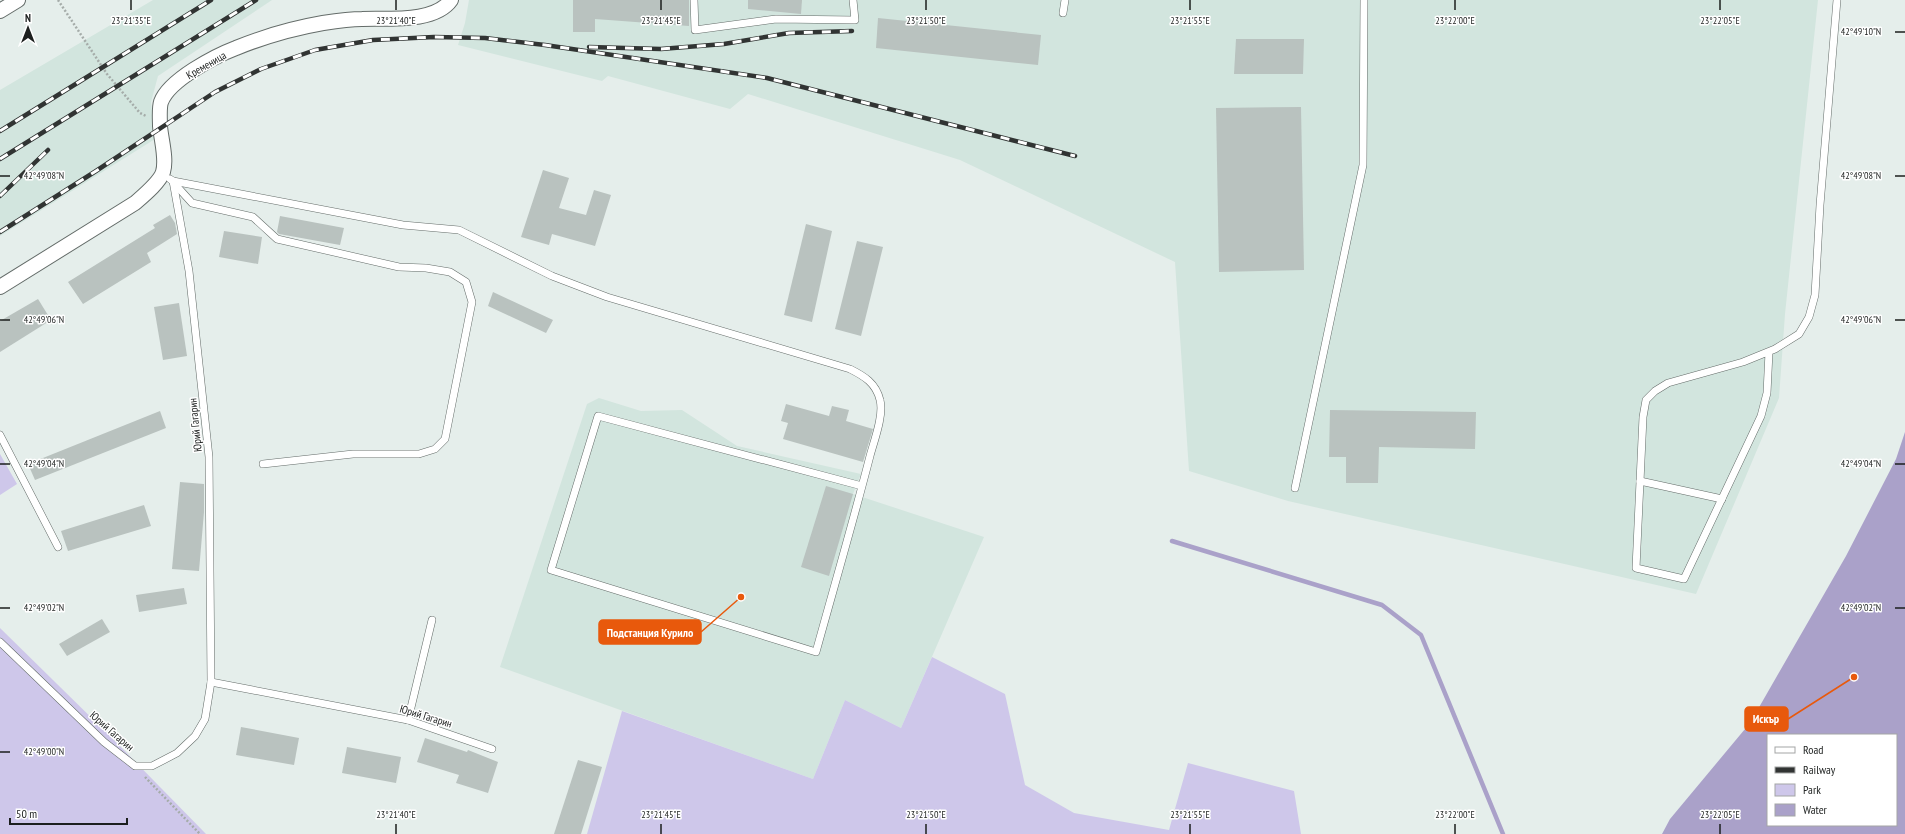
<svg xmlns="http://www.w3.org/2000/svg" width="1905" height="834" viewBox="0 0 1905 834" font-family="'PT Sans Narrow',sans-serif">
<rect width="100%" height="100%" fill="#e5eeeb"/>
<g fill="#d2e5de">
<polygon points="153,0 272,0 158,76 151,102 155,139 0,236 0,90"/>
<polygon points="469,0 1818,0 1785,314 1779,398 1696,594 1288,501 1189,471 1175,262 960,160 748,94 730,109 608,76 602,81 458,45 465,23"/>
<polygon points="599,398 641,411 682,410 737,446 861,474 853,494 984,537 901,728 845,700 813,779 500,667 587,404"/>
</g>
<g fill="#cec7ea">
<polygon points="0,454 17,484 0,495"/>
<polygon points="0,628 111,737 206,834 0,834"/>
<polygon points="932,657 1005,694 1025,785 1074,813 1169,830 1188,763 1294,791 1301,834 587,834 622,711 813,779 845,700 901,728"/>
</g>
<path fill="#aaa1c9" fill-rule="evenodd" d="M 1905,432 L 1905,834 L 1662,834 L 1670,819 L 1750,723 L 1846,556 L 1896,459 ZM 1768,735 L 1896,735 L 1896,825 L 1768,825 Z"/>
<g fill="none" stroke-linecap="round" stroke-linejoin="round">
<polyline stroke="#aaa1c9" stroke-width="4.5" points="1172,541 1382,605 1421,635 1503,834"/>
</g>
<g fill="#b9c2bf">
<polygon points="573,0 689,0 689,26 595,19 595,32 573,32"/>
<polygon points="748,0 802,0 801,14 748,9"/>
<polygon points="878,18 1041,35 1038,65 876,48"/>
<polygon points="1236,39 1304,39 1303,74 1234,74"/>
<polygon points="1301,107 1304,270 1219,272 1216,108"/>
<polygon points="543,170 569,178 559,208 586,215 594,190 611,195 595,246 552,234 549,245 521,237"/>
<polygon points="170,215 175,223 177,234 147,253 151,262 83,304 68,282 155,228 153,225"/>
<polygon points="280,216 344,228 340,245 279,234 277,232"/>
<polygon points="806,224 832,231 812,322 784,315"/>
<polygon points="224,231 262,237 258,264 219,257"/>
<polygon points="857,241 883,247 861,336 835,329"/>
<polygon points="493,292 553,320 546,333 488,306"/>
<polygon points="38,299 51,320 0,352 0,321"/>
<polygon points="179,303 187,356 163,360 154,307"/>
<polygon points="786,404 829,416 832,406 849,410 846,421 873,429 863,462 783,439 788,423 781,421"/>
<polygon points="1330,410 1476,412 1475,449 1379,447 1378,483 1346,483 1346,457 1329,457"/>
<polygon points="160,411 166,428 35,480 28,464"/>
<polygon points="180,482 204,484 204,512 199,571 172,569"/>
<polygon points="826,486 853,494 829,576 801,567"/>
<polygon points="144,505 151,526 68,551 61,531"/>
<polygon points="184,588 187,604 139,612 136,595"/>
<polygon points="102,619 110,632 67,656 59,644"/>
<polygon points="241,727 299,738 294,765 236,755"/>
<polygon points="425,738 467,752 468,750 498,762 488,793 456,783 459,775 417,762"/>
<polygon points="347,747 401,757 396,783 342,773"/>
<polygon points="578,760 602,767 581,834 554,834"/>
</g>
<g fill="none" stroke-linecap="round" stroke-linejoin="round">
<defs>
<g id="lane">
<polyline points="694,0 695,30 776,19 855,20 853,0"/>
<polyline points="1063,13 1065,0"/>
<path d="M 173,181 L 403,225 L 459,230 L 552,276 L 607,297 L 850,369 C 864,376 876,383 880,400 C 884,415 874,441 870,456 C 853,522 834,587 816,652 L 551,570 L 598,416 L 862,486"/>
<polyline points="173,182 192,203 253,217 277,239 399,267 426,268 450,272 466,282 472,302 445,439 435,449 419,454 353,454 263,464"/>
<polyline points="1769,352 1767,393 1761,416 1684,579 1636,568 1643,417 1646,400 1655,391 1668,383 1743,362 1775,349 1799,334 1809,317 1815,295 1820,205 1837,0"/>
<polyline points="0,435 58,547"/>
<polyline points="1640,481 1722,499"/>
<polyline points="1295,488 1363,165 1364,0"/>
<polyline points="0,642 104,742 135,766 152,766 177,753 195,736 205,719 211,682 209,457 189,271 173,181 170,179"/>
<polyline points="211,682 408,720 492,749"/>
<polyline points="408,720 432,620"/>
</g>
<g id="street">
<polyline points="0,11 18,0"/>
<path d="M 0,287 L 135,203 C 143,196 160,182 163,172 C 167,159 161,139 160,126 C 160,120 159,108 161,102 C 169,80 215,56 236,48 C 263,37 294,28 323,23 C 336,21 350,19 362,19 C 388,18 435,23 451,0"/>
</g>
</defs>
<use href="#lane" stroke="#646c69" stroke-width="8"/>
<use href="#street" stroke="#646c69" stroke-width="16"/>
<g stroke="#a5aca9" stroke-width="2.5" stroke-dasharray="2 2" stroke-linecap="butt">
<polyline points="58,0 107,74 140,113 146,116"/>
<polyline points="145,777 200,834"/>
</g>
<use href="#lane" stroke="#fff" stroke-width="7"/>
<use href="#street" stroke="#fff" stroke-width="14"/>
<defs>
<g id="rail">
<polyline points="589,47 661,49 724,44 789,33 852,31"/>
<polyline points="0,131 211,0"/>
<polyline points="0,159 256,0"/>
<polyline points="0,196 48,150"/>
<polyline points="0,232 96,171 215,92 261,69 315,50 373,40 434,37 485,38 545,45 767,78 1075,156"/>
</g>
</defs>
<use href="#rail" stroke="#313433" stroke-width="4.5"/>
<use href="#rail" stroke="#fff" stroke-width="3" stroke-dasharray="9" stroke-linecap="butt"/>
</g>
<path fill="none" stroke="#1c1f1e" stroke-width="1.5" d="M 131,0 L 131,10M 396,0 L 396,10M 661,0 L 661,10M 926,0 L 926,10M 1190,0 L 1190,10M 1455,0 L 1455,10M 1720,0 L 1720,10M 1895,32 L 1905,32M 0,176 L 10,176M 1895,176 L 1905,176M 0,320 L 10,320M 1895,320 L 1905,320M 0,464 L 10,464M 1895,464 L 1905,464M 0,608 L 10,608M 1895,608 L 1905,608M 0,752 L 10,752M 396,824 L 396,834M 661,824 L 661,834M 926,824 L 926,834M 1190,824 L 1190,834M 1455,824 L 1455,834M 1720,824 L 1720,834"/>
<g text-anchor="middle" dominant-baseline="central" stroke-width="3" stroke-linejoin="round" paint-order="stroke">
<g font-size="11" fill="#1c1f1e" stroke="#fff">
<text transform="translate(206 65) rotate(-30)">Кременица</text>
<text transform="translate(195 425) rotate(-96)">Юрий Гагарин</text>
<text transform="translate(426 716) rotate(17)">Юрий Гагарин</text>
<text transform="translate(112 731) rotate(41)">Юрий Гагарин</text>
</g>
</g>
<g font-size="10" text-anchor="middle" fill="#1c1f1e" stroke="#fff" stroke-width="3" stroke-linejoin="round" paint-order="stroke">
<text x="131" y="24">23°21'35"E</text>
<text x="396" y="24">23°21'40"E</text>
<text x="661" y="24">23°21'45"E</text>
<text x="926" y="24">23°21'50"E</text>
<text x="1190" y="24">23°21'55"E</text>
<text x="1455" y="24">23°22'00"E</text>
<text x="1720" y="24">23°22'05"E</text>
<text x="1861" y="35">42°49'10"N</text>
<text x="44" y="179">42°49'08"N</text>
<text x="1861" y="179">42°49'08"N</text>
<text x="44" y="323">42°49'06"N</text>
<text x="1861" y="323">42°49'06"N</text>
<text x="44" y="467">42°49'04"N</text>
<text x="1861" y="467">42°49'04"N</text>
<text x="44" y="611">42°49'02"N</text>
<text x="1861" y="611">42°49'02"N</text>
<text x="44" y="755">42°49'00"N</text>
<text x="396" y="818">23°21'40"E</text>
<text x="661" y="818">23°21'45"E</text>
<text x="926" y="818">23°21'50"E</text>
<text x="1190" y="818">23°21'55"E</text>
<text x="1455" y="818">23°22'00"E</text>
<text x="1720" y="818">23°22'05"E</text>
</g>
<path fill="none" stroke="#e8590c" stroke-width="1.5" d="M741 597L701 632M1854 677L1788 719"/>
<g fill="#e8590c" stroke="#fff" stroke-width="1.5">
<circle cx="741" cy="597" r="4"/>
<circle cx="1854" cy="677" r="4"/>
</g>
<g fill="#e8590c" stroke="#e8590c" stroke-width="1.5">
<rect x="599" y="620" width="102" height="24" rx="4"/>
<rect x="1745" y="707" width="43" height="24" rx="4"/>
</g>
<g font-size="12" text-anchor="middle" font-weight="bold" fill="#fff">
<text x="650" y="637">Подстанция Курило</text>
<text x="1766" y="723">Искър</text>
</g>
<rect x="1767" y="734" width="130" height="92" fill="#ffffff" stroke="#a4a5a5"/>
<rect x="1775" y="747" width="20" height="6" fill="#ffffff" stroke="#a4a5a5"/>
<text x="1803" y="754" font-size="12" fill="#1c1f1e">Road</text>
<rect x="1775" y="767" width="20" height="6" fill="#313433" stroke="#a4a5a5"/>
<text x="1803" y="774" font-size="12" fill="#1c1f1e">Railway</text>
<rect x="1775" y="784" width="20" height="12" fill="#cec7ea" stroke="#a4a5a5"/>
<text x="1803" y="794" font-size="12" fill="#1c1f1e">Park</text>
<rect x="1775" y="804" width="20" height="12" fill="#aaa1c9" stroke="#a4a5a5"/>
<text x="1803" y="814" font-size="12" fill="#1c1f1e">Water</text>
<g transform="translate(28 28)" stroke="#ffffff" stroke-width="3" paint-order="stroke">
<path d="M0-3L7 15L0 10L-7 15Z" fill="#1c1f1e"/>
<text y="-6" font-size="11" font-weight="bold" text-anchor="middle" fill="#1c1f1e">N</text>
</g>
<path d="M10 818v6h117v-6" fill="none" stroke="#1c1f1e" stroke-width="2"/>
<text x="16" y="818" font-size="12" fill="#1c1f1e" stroke="#ffffff" stroke-width="3" paint-order="stroke">50 m</text>
</svg>
